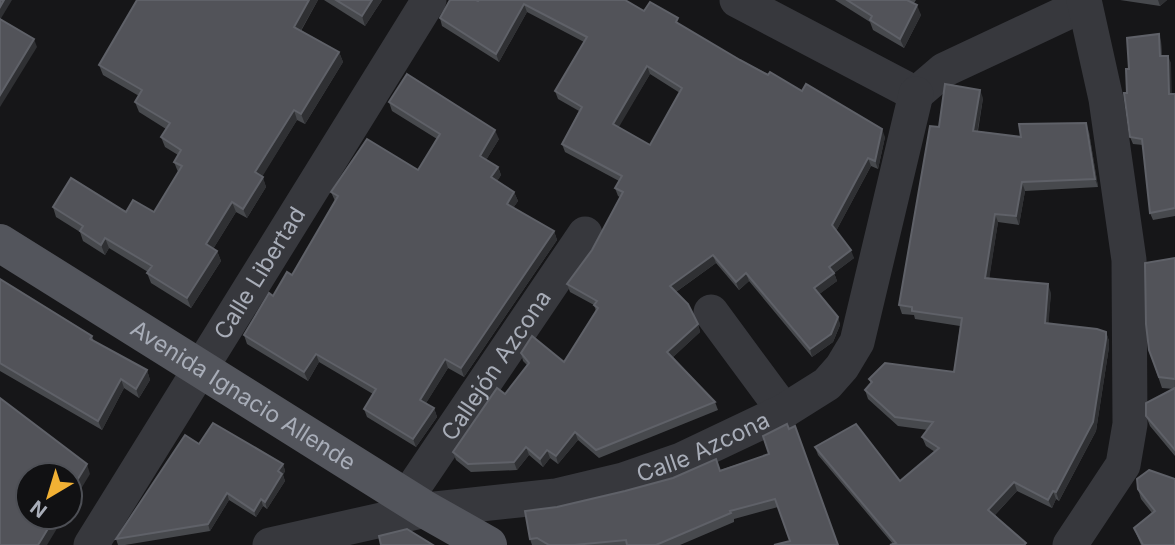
<svg xmlns="http://www.w3.org/2000/svg" width="1175" height="545" viewBox="0 0 1175 545" font-family="Inter,sans-serif">
<rect width="100%" height="100%" fill="#161618"/>
<g fill="none" stroke-linecap="round" stroke-linejoin="round">
<g stroke="#37383d" stroke-width="35">
<polyline points="737,0 916,94"/>
<polyline points="916,94 944,70 1083,5"/>
<polyline points="711,312 784,411"/>
<path id="s1" d="M 407,497 L 585,234"/>
<path id="s2" d="M 91,545 L 429,0"/>
<path id="s3" d="M 270,545 L 426,510 L 556,496 L 623,480 L 681,460 L 784,411 L 827,384 L 842,367 L 857,342 L 916,94"/>
<polyline points="1070,545 1123,465 1130,424 1129,260 1106,99 1084,0"/>
</g>
<path stroke="#53555c" stroke-width="38" id="s4" d="M 0,243 L 426,510 L 488,545"/>
</g>
<g fill="#47494d" fill-rule="evenodd">
<polygon points="137,0 318,0 301,31 339,52 343,62 305,124 297,120 262,176 266,187 247,218 236,212 213,249 217,251 221,261 191,308 151,283 147,273 148,272 109,248 105,255 83,241 80,232 56,217 53,207 154,212 178,172 174,162 178,155 165,147 161,137 166,129 139,112 135,102 139,96 103,75 99,65"/>
<polygon points="324,0 382,0 365,26"/>
<polygon points="835,0 916,0 914,3 921,15 904,48 873,30 870,22"/>
<polygon points="1120,0 1167,0 1160,6"/>
<path d="M 478,1 L 644,11 L 680,25 L 740,60 L 802,91 L 885,137 L 878,169 L 871,166 L 836,231 L 854,258 L 834,273 L 837,281 L 819,294 L 838,317 L 840,325 L 833,342 L 812,357 L 749,281 L 739,290 L 716,263 L 676,292 L 698,324 L 700,332 L 673,357 L 715,402 L 718,410 L 599,458 L 578,440 L 558,464 L 550,458 L 543,467 L 529,455 L 517,470 L 471,472 L 456,460 L 453,452 L 505,394 L 527,365 L 523,361 L 521,353 L 564,362 L 596,311 L 594,305 L 570,292 L 567,284 L 592,250 L 620,197 L 618,196 L 615,188 L 619,181 L 565,152 L 562,144 L 579,111 L 558,99 L 555,91 L 584,42 L 527,12 L 499,62 L 442,26 L 440,18 ZM 650,74 L 680,93 L 650,145 L 618,127 Z"/>
<polygon points="1161,41 1162,56 1171,63 1171,94 1175,94 1175,216 1153,220 1150,213 1143,145 1133,144 1130,137 1127,93 1129,69"/>
<polygon points="983,98 978,131 1021,137 1089,132 1098,187 1025,191 1019,225 998,222 989,278 1051,293 1048,323 1106,332 1109,341 1109,347 1096,431 1059,501 1056,499 1052,508 1017,491 995,515 1026,545 890,545 893,544 818,455 815,447 900,481 935,452 926,446 922,437 928,430 898,426 868,399 865,390 871,384 869,379 954,372 960,326 915,319 914,315 902,314 899,305 939,127"/>
<polygon points="389,102 499,139 486,160 498,167 501,175 497,181 514,192 518,201 513,208 554,231 557,240 464,377 448,368 426,403 434,408 437,417 416,447 367,417 364,409 373,394 319,362 308,381 247,344 244,335 273,296 292,275 335,201 331,192 418,170 437,139 392,111"/>
<polygon points="1175,258 1175,456 1150,426 1146,416 1174,389 1162,388 1149,350"/>
<polygon points="0,279 92,336 94,342 147,370 150,380 139,398 124,388 102,430 0,371"/>
<polygon points="787,424 790,541 778,507 734,519 734,522 680,545 532,545 530,539 557,507 720,470 769,454"/>
<polygon points="199,444 283,464 285,471 283,475 285,481 267,509 263,506 256,517 229,500 210,531 125,545 118,545 116,539"/>
<polygon points="1175,479 1175,545 1141,545 1134,528 1152,513 1141,499 1138,489"/>
</g>
<g fill="#2f3033">
<polygon points="4,0 12,0 0,20 0,7"/>
<polygon points="309,0 318,0 297,37 294,27"/>
<polygon points="372,0 382,0 365,26 362,16"/>
<polygon points="1158,0 1167,0 1160,6"/>
<polygon points="524,4 527,12 499,62 496,54"/>
<polygon points="917,5 921,15 904,48 900,39"/>
<polygon points="1159,34 1161,41 1162,63 1160,56"/>
<polygon points="34,39 37,47 0,107 0,95"/>
<polygon points="339,52 343,62 305,124 301,114"/>
<polygon points="1168,56 1171,63 1172,101 1169,94"/>
<polygon points="647,66 650,74 616,132 613,124"/>
<polygon points="980,90 983,98 976,139 973,131"/>
<polygon points="294,110 297,120 259,182 255,172"/>
<polygon points="1086,123 1089,132 1098,187 1095,179"/>
<polygon points="882,129 885,137 878,169 875,161"/>
<polygon points="495,130 499,139 483,165 480,156"/>
<polygon points="868,158 871,166 835,233 832,225"/>
<polygon points="498,167 501,175 494,186 491,177"/>
<polygon points="263,177 266,187 247,218 243,209"/>
<polygon points="1022,182 1025,191 1019,225 1016,216"/>
<polygon points="514,192 518,201 510,213 507,204"/>
<polygon points="232,202 236,212 210,254 206,244"/>
<polygon points="995,214 998,222 988,287 985,278"/>
<polygon points="554,231 557,240 464,377 461,368"/>
<polygon points="105,238 109,248 105,255 101,245"/>
<polygon points="851,250 854,258 834,273 837,281 817,296 814,288 829,267"/>
<polygon points="217,251 221,261 191,308 187,298"/>
<polygon points="713,255 716,263 673,294 670,286"/>
<polygon points="746,273 749,281 739,290 736,282"/>
<polygon points="1048,284 1051,293 1048,331 1045,323"/>
<polygon points="838,317 840,325 833,342 812,357 810,349"/>
<polygon points="698,324 700,332 670,360 667,352"/>
<polygon points="1106,332 1109,341 1109,347 1096,431 1059,501 1056,492"/>
<polygon points="316,354 319,362 308,381 304,372"/>
<polygon points="445,359 448,368 423,408 420,400"/>
<polygon points="147,370 150,380 139,398 136,389"/>
<polygon points="121,379 124,388 102,430 98,421"/>
<polygon points="434,408 437,417 416,447 413,439"/>
<polygon points="575,432 578,440 558,464 556,456"/>
<polygon points="526,447 529,455 517,470 514,462"/>
<polygon points="547,450 550,458 543,467 540,459"/>
<polygon points="87,464 90,474 70,507 70,492"/>
<polygon points="283,464 285,471 283,475 285,481 267,509 265,502 278,471"/>
<polygon points="1014,482 1017,491 992,518 988,510"/>
<polygon points="1053,491 1056,499 1052,508 1048,500"/>
<polygon points="227,493 229,500 210,531 208,524"/>
<polygon points="261,499 263,506 256,517 254,511"/>
<polygon points="55,517 64,517 47,545 38,545"/>
</g>
<g fill="#525359" stroke="#5f6168" stroke-width="2" fill-rule="evenodd">
<polygon points="0,0 4,0 0,7"/>
<polygon points="137,0 309,0 294,27 339,52 301,114 294,110 255,172 263,177 243,209 232,202 206,244 217,251 187,298 147,273 152,266 105,238 101,245 80,231 83,226 53,207 71,178 126,212 133,200 154,212 182,166 174,162 181,150 161,137 170,123 135,102 142,90 99,65"/>
<polygon points="336,0 372,0 362,16"/>
<path d="M 450,0 L 476,0 L 478,1 L 479,0 L 625,0 L 644,11 L 650,2 L 678,18 L 676,22 L 740,60 L 768,75 L 770,72 L 802,91 L 806,84 L 882,129 L 875,161 L 868,158 L 832,225 L 851,250 L 829,267 L 834,273 L 814,288 L 838,317 L 831,334 L 810,349 L 746,273 L 736,282 L 713,255 L 670,286 L 688,304 L 698,324 L 667,352 L 715,402 L 596,450 L 575,432 L 556,456 L 547,450 L 540,459 L 526,447 L 514,462 L 468,464 L 453,452 L 497,388 L 505,394 L 529,363 L 521,353 L 532,336 L 564,362 L 598,308 L 594,305 L 597,301 L 567,284 L 592,250 L 623,192 L 615,188 L 622,176 L 562,144 L 582,107 L 555,91 L 587,37 L 524,4 L 496,54 L 440,18 ZM 647,66 L 682,88 L 650,145 L 613,124 Z"/>
<polygon points="847,0 907,0 917,5 900,39 870,20 872,16"/>
<polygon points="0,19 34,39 0,95"/>
<polygon points="1159,34 1160,56 1168,56 1169,94 1175,94 1175,208 1150,213 1142,139 1130,137 1124,93 1127,93 1126,69 1129,69 1127,38"/>
<polygon points="407,74 495,130 480,156 498,167 491,177 514,192 507,204 554,231 461,368 445,359 420,400 434,408 413,439 364,409 376,389 316,354 304,372 244,335 269,293 273,296 287,272 292,275 338,196 331,192 367,139 418,170 440,134 389,102"/>
<polygon points="945,84 980,90 973,131 1021,137 1019,124 1086,123 1095,179 1022,182 1016,216 995,214 985,278 1048,284 1045,323 1097,329 1106,332 1106,339 1093,422 1056,492 1053,491 1048,500 1014,482 988,510 1026,543 1024,545 890,545 896,543 815,447 856,424 900,481 939,448 922,437 933,422 895,417 865,390 872,382 869,379 885,363 954,372 962,318 912,311 912,307 899,305 930,126 939,127"/>
<polygon points="1175,258 1175,379 1159,377 1149,350 1146,324 1145,263"/>
<polygon points="0,279 92,336 90,339 147,370 136,389 121,379 98,421 0,363"/>
<polygon points="1175,388 1175,450 1146,416 1146,403"/>
<polygon points="0,398 87,464 70,492 70,475 28,475 28,517 55,517 38,545 0,545"/>
<polygon points="213,423 283,464 278,471 282,474 265,502 261,499 254,511 227,493 208,524 116,539 185,435 199,444"/>
<polygon points="787,424 789,429 795,426 838,545 774,545 790,541 775,499 730,511 731,513 656,545 627,545 626,540 574,545 549,545 537,538 530,539 525,511 557,507 625,491 673,478 716,459 720,471 769,454 763,436"/>
<polygon points="1149,470 1175,479 1175,545 1143,545 1134,528 1155,511 1138,489 1137,479"/>
<polygon points="407,529 433,545 380,545 381,545 379,536"/>
</g>
<g text-anchor="middle" dominant-baseline="central" stroke-width="5" stroke-linejoin="round" paint-order="stroke">
<g font-size="23" fill="#a8adb8" stroke="#111113">
<text stroke="none"><textPath href="#s2" startOffset="320">Calle Libertad</textPath></text>
<text stroke="none"><textPath href="#s1" startOffset="159">Callejón Azcona</textPath></text>
<text stroke="none"><textPath href="#s4" startOffset="287">Avenida Ignacio Allende</textPath></text>
<text stroke="none"><textPath href="#s3" startOffset="446">Calle Azcona</textPath></text>
</g>
</g>
<g transform="translate(49 496) rotate(218)"><circle r="33" fill="#111113" stroke="#4d4f55" stroke-width="2"/>
<path d="M0-5L12 26L0 18L-12 26Z" fill="#f2b134"/>
<text y="-10" font-size="19" font-weight="bold" text-anchor="middle" fill="#a8adb8">N</text>
</g>
</svg>
